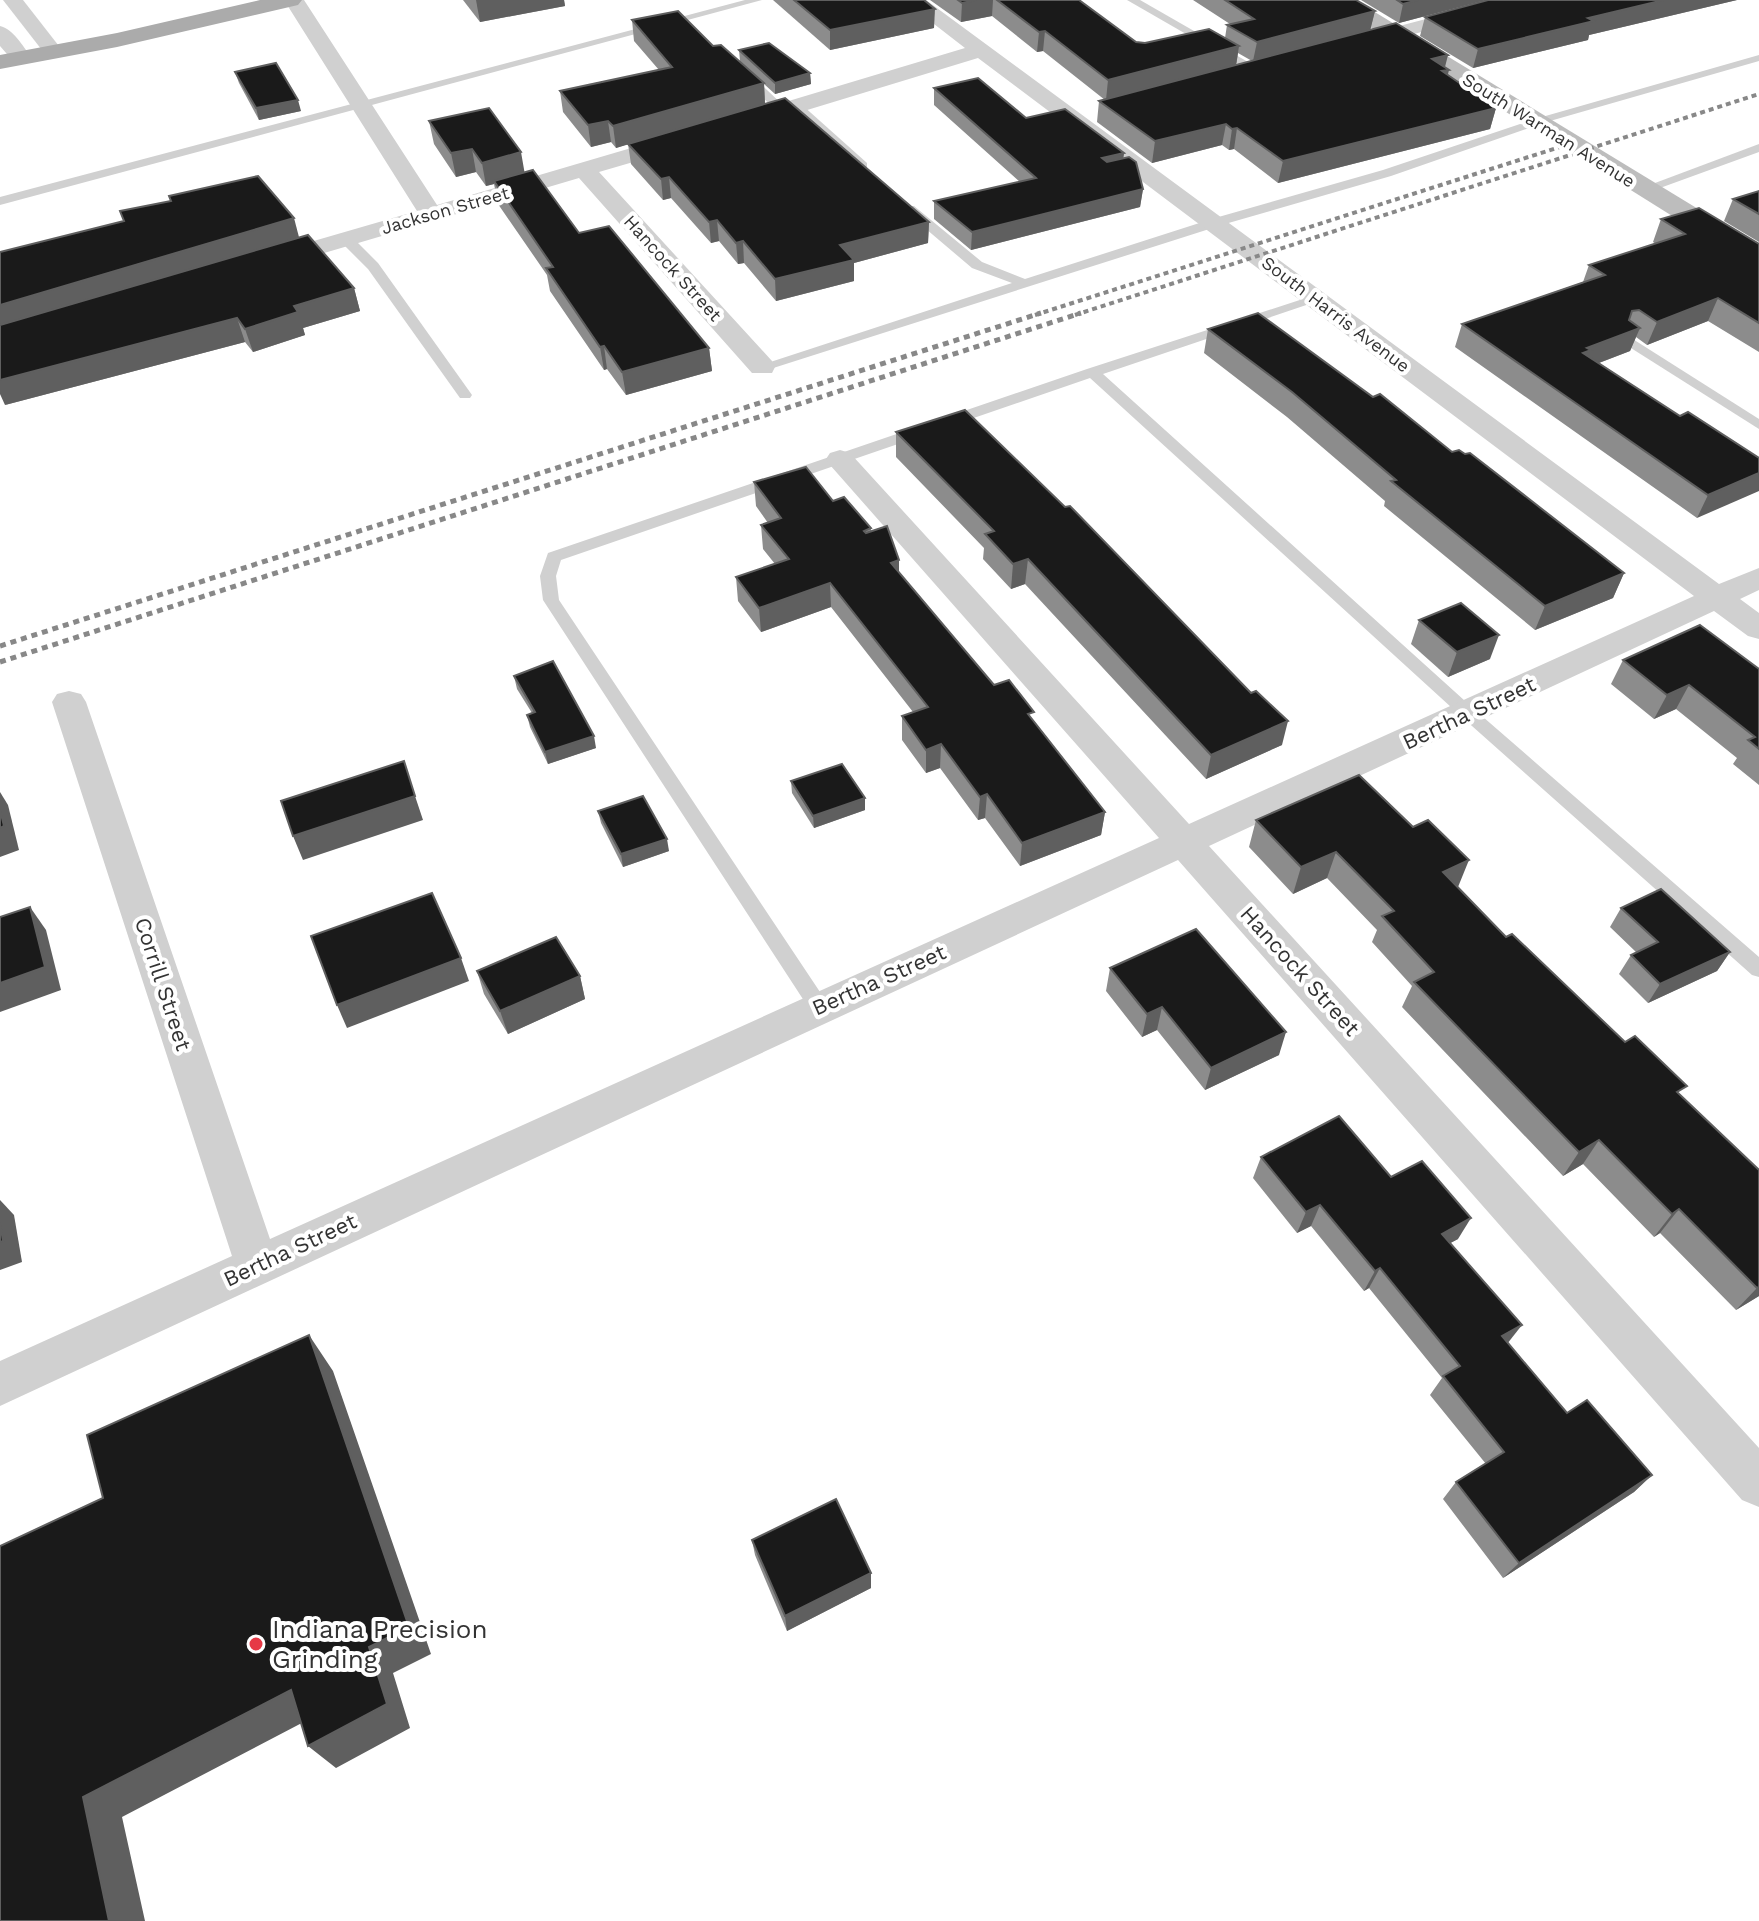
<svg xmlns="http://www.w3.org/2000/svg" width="1759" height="1921" viewBox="0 0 1759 1921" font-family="'Work Sans',sans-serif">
<rect width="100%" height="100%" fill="#fff"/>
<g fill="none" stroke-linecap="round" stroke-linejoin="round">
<g fill="#d0d0d0" fill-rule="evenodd">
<polygon points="745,0 762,0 0,205 0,197"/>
<polygon points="1127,0 1140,0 1262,70 1252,72"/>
<polygon points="1759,55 1759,61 1543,123 1391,176 1225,224 767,370 757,370 755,367 1012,283 972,268 906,212 906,206 914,206 982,262 1025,279 1215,218 1383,170 1535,119"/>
<polygon points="742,74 750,74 786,108 786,112 778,112 742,78"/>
<polygon points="793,104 801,104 867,163 867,169 859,169 793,108"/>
<polygon points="1759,144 1759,152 1649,192 1639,189"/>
<polygon points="341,236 351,236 378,263 472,395 470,398 460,398 368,269 341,242"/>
<polygon points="1312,296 1324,299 1103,374 1475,710 1759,957 1759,977 1752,975 1463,718 1090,378 561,560 556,576 559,600 826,1001 829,1007 826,1013 819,1015 812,1013 543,600 540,576 548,553 1087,369"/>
<polygon points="1628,336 1759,419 1759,429 1623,343 1623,337"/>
</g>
<g fill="#d0d0d0" fill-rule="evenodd">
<polygon points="3,0 23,0 62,50 59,54 45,54"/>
<polygon points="284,0 304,0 437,205 672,136 688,136 691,141 688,146 599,172 772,361 775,367 772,373 752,373 579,178 280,266 262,266 259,261 262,256 417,211"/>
<polygon points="903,0 926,0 1719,584 1759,568 1759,590 1740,599 1759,613 1759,639 1748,636 1714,611 1209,846 1759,1448 1759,1507 1742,1500 1178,860 0,1406 0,1361 232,1256 52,702 57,694 69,691 81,694 86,702 270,1239 1159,838 830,465 826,459 830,453 840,450 850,453 1189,824 1694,596 978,58 755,126 739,126 736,121 739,116 965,48"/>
<polygon points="1498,0 1531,0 1528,4 1357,49 1347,43 1350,39"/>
<path d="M 0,26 C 13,29 23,46 31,57 L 27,61 L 13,61 L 0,46 Z"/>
</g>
<polygon fill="#bdbdbd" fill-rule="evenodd" points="1327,0 1355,0 1759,246 1759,267 1749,264"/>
<polygon fill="#ababab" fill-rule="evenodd" points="260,0 302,0 298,5 117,47 0,69 0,55 117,33"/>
<g stroke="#888" stroke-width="4" stroke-dasharray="5 4" stroke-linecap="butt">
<polyline points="1035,315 1569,144"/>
<polyline points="1075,315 1759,94"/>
</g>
<g stroke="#888" stroke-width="5" stroke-dasharray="6 5" stroke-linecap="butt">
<polyline points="0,646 1041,313"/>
<polyline points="0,662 1081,313"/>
</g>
</g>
<g fill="#8c8c8c" fill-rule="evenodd">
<polygon points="463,0 564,0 565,6 480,22"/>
<polygon points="773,0 924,0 934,28 830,50"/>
<path d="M 930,0 L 1079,0 L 1136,42 L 1145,43 L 1225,38 L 1227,25 L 1230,24 L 1193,0 L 1356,0 L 1375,11 L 1370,30 L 1445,67 L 1448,75 L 1496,108 L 1490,129 L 1278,183 L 1234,149 L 1229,150 L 1222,145 L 1152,163 L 1097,122 L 1099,101 L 1105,100 L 1043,51 L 1037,52 L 992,16 L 961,22 ZM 1238,53 L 1252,61 L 1236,65 Z"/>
<polygon points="1361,0 1486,0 1399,23"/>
<polygon points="1488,0 1737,0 1589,35 1588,40 1473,68 1420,36 1425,17"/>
<polygon points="632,20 713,46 740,61 739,50 810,73 811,84 775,94 764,84 765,104 929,222 928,243 854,263 854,281 776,301 744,263 738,264 719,241 711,243 671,198 663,200 631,164 628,144 616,148 611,142 591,147 563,112 560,91 659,70 634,41"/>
<polygon points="235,72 301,111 259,120 239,83"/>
<polygon points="934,88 1124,153 1123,158 1143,189 1140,207 971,250 934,219 934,201 1020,182 934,105"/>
<polygon points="429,121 524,173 579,233 709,348 712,371 626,395 607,369 604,370 550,291 547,275 498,204 494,184 486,186 476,172 456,177 434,144"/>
<polygon points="1759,191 1759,242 1724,221 1733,199"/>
<polygon points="1661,219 1759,244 1759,352 1708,321 1647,345 1636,337 1630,351 1599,363 1680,416 1759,458 1697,518 1455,347 1462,324 1583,282 1589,265 1656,244 1653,242"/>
<polygon points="299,238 354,288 360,311 303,328 305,335 253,352 245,342 5,405"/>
<polygon points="1208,329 1373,397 1624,573 1613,598 1535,630 1384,506 1385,501 1287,417 1204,353"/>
<polygon points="896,432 1282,745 1206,779 1025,584 1011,589 983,559 984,548 896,457"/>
<polygon points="754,482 833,501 871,528 871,531 899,560 899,572 994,685 1034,721 1105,812 1101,835 1020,866 985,818 978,820 940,768 926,773 902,740 902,716 913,712 831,607 761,632 738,601 736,577 775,564 763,549 761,525 768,523 756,506"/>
<polygon points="1419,620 1490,659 1448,677 1411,644"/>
<polygon points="1623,660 1759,669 1759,785 1733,764 1737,758 1676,709 1654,719 1611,684"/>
<polygon points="514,676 596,748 548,764 530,727 527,715 532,713 517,689"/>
<polygon points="791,781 865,798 865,810 814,828 792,793"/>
<polygon points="598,811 669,851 623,867 601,823"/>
<polygon points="1256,820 1458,887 1506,937 1681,1095 1759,1170 1759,1296 1736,1310 1660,1233 1654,1237 1583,1164 1563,1176 1402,1007 1412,986 1372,942 1377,930 1327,878 1293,894 1249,847"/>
<polygon points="1621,908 1730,952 1717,971 1648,1003 1619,974 1631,955 1636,952 1610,927"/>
<polygon points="1110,968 1279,1055 1205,1090 1157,1030 1142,1037 1106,991"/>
<polygon points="477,971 580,976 585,999 508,1034 484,994"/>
<polygon points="1261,1157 1391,1177 1458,1239 1450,1243 1508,1343 1567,1413 1652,1475 1634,1492 1503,1578 1443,1499 1456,1482 1486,1464 1430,1395 1442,1378 1369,1288 1364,1291 1311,1226 1297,1233 1253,1178"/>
<polygon points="752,1540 871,1588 787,1631 755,1555"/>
</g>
<g fill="#5f5f5f">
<polygon points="476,0 564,0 565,6 480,22"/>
<polygon points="976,0 993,0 992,16 961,22 962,3"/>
<polygon points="1418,0 1486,0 1399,23 1403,4"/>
<polygon points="1664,0 1737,0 1589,35 1588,40 1473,68 1478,49 1588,18"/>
<polygon points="935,9 934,28 830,50 830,30"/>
<polygon points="1375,11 1370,31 1253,61 1257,42"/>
<polygon points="1045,31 1043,51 1037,52 1039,32"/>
<polygon points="1239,46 1236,66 1106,100 1108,80"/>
<polygon points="1448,55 1444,71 1449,70 1444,90 1432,59"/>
<polygon points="810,73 811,84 775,94 775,83"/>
<polygon points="764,83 765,104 616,148 613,126"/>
<polygon points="298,100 301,111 259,120 256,108"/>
<polygon points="1496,108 1490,129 1278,183 1283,161"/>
<polygon points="608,121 611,142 591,147 588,125"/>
<polygon points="1226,124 1222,145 1152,163 1155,141"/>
<polygon points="1237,128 1234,149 1229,150 1232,129"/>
<polygon points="472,149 476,172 456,177 451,153"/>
<polygon points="521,152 525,175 494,181 494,184 486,186 482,163"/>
<polygon points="1124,153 1122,170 1100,175 1102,158"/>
<polygon points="669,177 671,198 663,200 661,179"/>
<polygon points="1143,189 1140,207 971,250 972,232"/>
<polygon points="294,218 300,241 0,332 0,305"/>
<polygon points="717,220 719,241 711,243 709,222"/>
<polygon points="929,222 928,243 854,263 854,281 776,301 775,279 840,245"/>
<polygon points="743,241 744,263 738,264 736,243"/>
<polygon points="354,288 360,311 303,328 305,335 253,352 245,329 294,306"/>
<polygon points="1718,298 1708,321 1647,345 1657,322"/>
<polygon points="237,318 245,342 5,405 0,394 0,380"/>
<polygon points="1640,328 1630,351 1583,369 1583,353 1587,348"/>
<polygon points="604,346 607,369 604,370 600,347"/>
<polygon points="709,348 712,371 626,395 622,372"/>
<polygon points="1759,473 1759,491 1697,518 1708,495"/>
<polygon points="1028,559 1025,584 1011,589 1013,564"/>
<polygon points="899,560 899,584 891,563"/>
<polygon points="1624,573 1613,598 1535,630 1545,606"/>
<polygon points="830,583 831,607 761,632 759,608"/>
<polygon points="1499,635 1490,659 1448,677 1457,652"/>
<polygon points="1689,685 1676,709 1654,719 1667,695"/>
<polygon points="1288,721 1282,745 1206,779 1211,755"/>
<polygon points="594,736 596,748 548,764 545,752"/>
<polygon points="941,744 940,768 926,773 926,750"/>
<polygon points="0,792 8,805 19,850 0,857"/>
<polygon points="987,794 985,818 978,820 980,797"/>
<polygon points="415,796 423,820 303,860 293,836"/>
<polygon points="865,798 865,810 814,828 813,816"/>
<polygon points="1105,812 1101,835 1020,866 1022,843"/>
<polygon points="667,839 669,851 623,867 621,854"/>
<polygon points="1336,852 1327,878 1293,894 1301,867"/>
<polygon points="1469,860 1458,887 1443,872"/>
<polygon points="30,907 46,930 61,990 0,1012 0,983"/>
<polygon points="1730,952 1717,971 1648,1003 1660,984"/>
<polygon points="461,958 469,981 347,1028 337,1005"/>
<polygon points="580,976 585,999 508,1034 500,1011"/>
<polygon points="1162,1007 1157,1030 1142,1037 1147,1014"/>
<polygon points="1286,1032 1279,1055 1205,1090 1211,1068"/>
<polygon points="1599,1140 1583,1164 1563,1176 1579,1152"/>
<polygon points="0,1200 14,1215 22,1262 0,1270"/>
<polygon points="1320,1205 1311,1226 1297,1233 1306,1212"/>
<polygon points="1679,1209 1660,1233 1654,1237 1672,1214"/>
<polygon points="1471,1218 1458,1239 1430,1254 1442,1234"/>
<polygon points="1380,1268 1369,1288 1364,1291 1375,1271"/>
<polygon points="1759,1287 1759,1296 1736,1310 1757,1288"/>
<polygon points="1522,1325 1507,1344 1502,1336"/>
<polygon points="309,1335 333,1371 431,1654 393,1673 410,1728 336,1768 308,1746 369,1647"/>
<polygon points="1652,1475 1634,1492 1503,1578 1519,1563"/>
<polygon points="871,1573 871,1588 787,1631 785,1616"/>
<polygon points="291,1690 319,1714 122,1817 145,1921 109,1921 83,1797"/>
</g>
<g fill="#1a1a1a" stroke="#5f5f5f" stroke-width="2">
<polygon points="794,0 924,0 935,9 830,30"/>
<polygon points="958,0 976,0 962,3"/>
<polygon points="997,0 1079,0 1136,42 1145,43 1209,29 1239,46 1108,80 1045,31 1039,32"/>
<polygon points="1225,0 1356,0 1375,11 1257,42 1227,25 1254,19"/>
<polygon points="1397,0 1418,0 1403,4"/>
<polygon points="1488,0 1664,0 1588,18 1594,21 1478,49 1425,17"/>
<polygon points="678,11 713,46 721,45 764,83 613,126 608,121 588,125 560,91 672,67 632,20"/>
<polygon points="1396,23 1448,55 1432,59 1449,70 1442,71 1496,108 1283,161 1237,128 1232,129 1226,124 1155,141 1099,101"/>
<polygon points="769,43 810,73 775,83 739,50"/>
<polygon points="276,63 298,100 256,108 235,72"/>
<polygon points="978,78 1026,118 1065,109 1124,153 1102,158 1107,162 1129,157 1136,162 1143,189 972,232 934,201 1036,178 934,88"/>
<polygon points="785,98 929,222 840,245 854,260 775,279 743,241 736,243 717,220 709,222 669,177 661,179 628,144"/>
<polygon points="489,108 521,152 482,163 472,149 451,153 429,121"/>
<polygon points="533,170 579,233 609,226 709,348 622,372 604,346 600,347 546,268 553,267 494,181"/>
<polygon points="258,176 294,218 0,305 0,252 124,221 120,211 171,201 169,196"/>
<polygon points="1759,191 1759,214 1733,199"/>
<polygon points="1699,208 1759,244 1759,323 1718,298 1657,322 1639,310 1632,311 1629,320 1640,328 1587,348 1591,350 1583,353 1680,416 1688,412 1759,458 1759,473 1708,495 1462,324 1605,275 1589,265 1685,234 1661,219"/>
<polygon points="308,235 354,288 294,306 298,312 245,329 237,318 0,380 0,325"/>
<polygon points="1258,313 1373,397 1380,394 1452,452 1459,450 1465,454 1470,453 1624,573 1545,606 1391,481 1396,480 1292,392 1208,329"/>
<polygon points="965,410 1065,507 1070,506 1251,693 1256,691 1288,721 1211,755 1028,559 1013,564 985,534 994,531 896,432"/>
<polygon points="806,467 833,501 844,497 871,528 864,531 866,533 887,526 899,560 891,563 994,685 1009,680 1034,712 1028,714 1105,812 1022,843 987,794 980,797 941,744 926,750 902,716 928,707 830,583 759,608 736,577 789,559 761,525 781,518 754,482"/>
<polygon points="1461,603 1499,635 1457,652 1419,620"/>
<polygon points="1700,625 1759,669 1759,749 1748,740 1755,737 1689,685 1667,695 1623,660"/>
<polygon points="553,661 594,736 545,752 527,715 535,712 514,676"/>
<polygon points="404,761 415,796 293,836 281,801"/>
<polygon points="842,764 865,798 813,816 791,781"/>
<polygon points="1359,775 1413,827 1428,820 1469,860 1443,872 1506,937 1512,934 1625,1042 1635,1036 1687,1086 1677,1092 1759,1170 1759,1287 1757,1288 1679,1209 1672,1214 1599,1140 1579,1152 1414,982 1434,972 1382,916 1394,911 1336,852 1301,867 1256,820"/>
<polygon points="643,796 667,839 621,854 598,811"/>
<polygon points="0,810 4,826 0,828"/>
<polygon points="1661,889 1730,952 1660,984 1631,955 1658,942 1621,908"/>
<polygon points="432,893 461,958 337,1005 311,936"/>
<polygon points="30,907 45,967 0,983 0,917"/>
<polygon points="1196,929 1286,1032 1211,1068 1162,1007 1147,1014 1110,968"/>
<polygon points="556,937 580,976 500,1011 477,971"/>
<polygon points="1339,1116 1391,1177 1422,1161 1471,1218 1442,1234 1522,1325 1502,1336 1567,1413 1587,1400 1652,1475 1519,1563 1456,1482 1504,1452 1443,1376 1460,1366 1380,1268 1375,1271 1320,1205 1306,1212 1261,1157"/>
<polygon points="0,1223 3,1241 0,1242"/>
<polygon points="309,1335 409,1627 369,1647 387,1704 308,1746 291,1690 83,1797 109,1921 0,1921 0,1546 103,1498 87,1435"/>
<polygon points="836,1499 871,1573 785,1616 752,1540"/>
</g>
<circle fill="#e63946" stroke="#fff" stroke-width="3" cx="256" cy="1644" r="8"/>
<g text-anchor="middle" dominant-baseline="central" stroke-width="8" stroke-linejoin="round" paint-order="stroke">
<g font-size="18" fill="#333" stroke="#fff">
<text transform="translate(1549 130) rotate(32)">South Warman Avenue</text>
<text transform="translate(445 210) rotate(-16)">Jackson Street</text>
<text transform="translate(673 268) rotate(48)">Hancock Street</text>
<text transform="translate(1336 314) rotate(37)">South Harris Avenue</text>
</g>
<g font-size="22" fill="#333" stroke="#fff">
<text transform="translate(1469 713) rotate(-25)">Bertha Street</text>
<text transform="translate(1300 971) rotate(48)">Hancock Street</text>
<text transform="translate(879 980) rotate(-24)">Bertha Street</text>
<text transform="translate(163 984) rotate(72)">Corrill Street</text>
<text transform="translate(290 1250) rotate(-25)">Bertha Street</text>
</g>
<g font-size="26" fill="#333" stroke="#fff" text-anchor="start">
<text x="272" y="1629">Indiana Precision<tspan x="272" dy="30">Grinding</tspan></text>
</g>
</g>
</svg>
